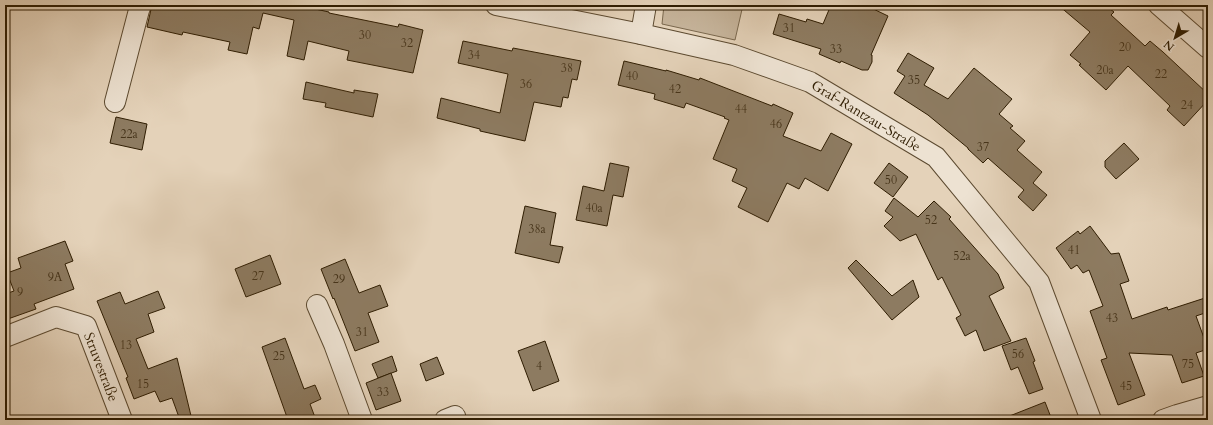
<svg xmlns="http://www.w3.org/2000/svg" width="1213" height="425" viewBox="0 0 1213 425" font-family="Cardo,serif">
<rect width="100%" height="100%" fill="#e4d2b9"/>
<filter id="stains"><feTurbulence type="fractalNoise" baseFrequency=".005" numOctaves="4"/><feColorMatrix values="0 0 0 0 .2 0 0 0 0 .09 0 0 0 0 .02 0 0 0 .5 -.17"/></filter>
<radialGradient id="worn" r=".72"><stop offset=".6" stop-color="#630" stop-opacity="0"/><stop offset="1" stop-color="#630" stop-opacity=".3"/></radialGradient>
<polygon fill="#c5b39a" stroke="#7a684e" points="664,5 743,5 735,40 662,24"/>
<g fill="#8d7b61" stroke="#2f1d02">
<polygon points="152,5 297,5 329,12 329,13 398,27 399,24 423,30 413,73 347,60 349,51 308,41 304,60 287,56 294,20 263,13 259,29 253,27 247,54 228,50 230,42 183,32 182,35 147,27"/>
<polygon points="831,5 865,5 888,16 871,55 872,55 872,62 868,70 862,70 841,61 840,63 819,54 821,49 773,34 779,14 806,22 807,19 823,24"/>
<polygon points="1058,5 1105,5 1114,12 1111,15 1145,46 1150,41 1163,52 1208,94 1208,100 1184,126 1167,110 1170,106 1128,66 1106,90 1079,65 1081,64 1070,55 1090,32"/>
<polygon points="463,41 512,51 513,48 581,61 577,80 572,79 568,98 563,97 561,107 534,102 525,141 480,131 480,129 437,118 441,98 500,113 508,74 458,63"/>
<polygon points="908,53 934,68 924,85 948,99 974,68 1012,99 999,114 1013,126 1010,128 1025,141 1017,150 1042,172 1033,183 1047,195 1033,211 1018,197 1024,190 988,158 983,163 968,149 968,148 928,115 894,93 905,76 897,71"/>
<polygon points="624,61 666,71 666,70 699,80 700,78 772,106 773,104 793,113 783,136 821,151 831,133 852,144 828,191 805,178 799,189 787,183 768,222 738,207 747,188 732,181 737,169 713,159 729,120 724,118 725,117 686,103 684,108 654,99 655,94 618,85"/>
<polygon points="306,82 354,93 354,90 378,94 373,117 325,107 326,103 303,99"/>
<polygon points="116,117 147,124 142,150 110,143"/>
<polygon points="1124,143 1139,159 1116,179 1105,167 1105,161"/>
<polygon points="610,163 629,167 623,197 613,195 607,226 576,220 583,186 604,191"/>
<polygon points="889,163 908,177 893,197 874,183"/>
<polygon points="894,198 918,217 934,201 951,217 949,219 998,274 1004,288 989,296 1011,341 984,351 976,330 965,336 956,318 961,315 942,277 938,280 916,234 900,241 884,226 893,217 885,211"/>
<polygon points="525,206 556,213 550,245 563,247 559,263 515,253"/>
<polygon points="1090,226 1111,254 1119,253 1129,281 1120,284 1132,319 1167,307 1168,310 1208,297 1208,312 1196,316 1208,349 1196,353 1204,376 1182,383 1172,355 1129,353 1145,395 1118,405 1101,360 1107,358 1090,311 1103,306 1089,270 1083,273 1077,265 1071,269 1056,248 1078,231 1080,234"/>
<polygon points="65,241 73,261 65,264 74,289 34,304 36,309 5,320 5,294 14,291 7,273 21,268 18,258"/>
<polygon points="270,255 281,284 246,297 235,269"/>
<polygon points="345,259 359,293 380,285 388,306 368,313 379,342 355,351 334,298 333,299 321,269"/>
<polygon points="856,260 892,296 913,280 919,297 892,320 848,268"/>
<polygon points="158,291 165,308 148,314 154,332 136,339 148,369 177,358 192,420 180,420 172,398 160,402 155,391 134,399 126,378 128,377 97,301 120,292 125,304"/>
<polygon points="285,338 304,389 315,385 321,399 310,404 316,420 288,420 262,347"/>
<polygon points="1026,338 1035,361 1033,362 1043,389 1029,394 1018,367 1011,370 1002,346"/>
<polygon points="545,341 559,381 533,391 518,351"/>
<polygon points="392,356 397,371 378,378 372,364"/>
<polygon points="437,357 444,374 426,381 420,364"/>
<polygon points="391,373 401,401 376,410 366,383"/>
<polygon points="1045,402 1052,420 1002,420 1002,419"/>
</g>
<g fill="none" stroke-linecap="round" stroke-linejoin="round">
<defs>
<g id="minor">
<polyline points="496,5 641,34 734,55 810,82 936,157 1039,282 1091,420"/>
<polyline points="1159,5 1208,48"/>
<polyline points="641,34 646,5"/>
<polyline points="115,102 139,10 141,5"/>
<polyline points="317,305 334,344 362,420"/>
<polyline points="5,337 56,317 86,326 122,420"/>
<polyline points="445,420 455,416 456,420"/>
<polyline points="1163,420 1177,415 1208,406"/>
</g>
</defs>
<use href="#minor" stroke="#5c4a30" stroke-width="22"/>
<use href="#minor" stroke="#ede2d2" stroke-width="20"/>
</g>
<g text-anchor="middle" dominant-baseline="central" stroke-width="4" stroke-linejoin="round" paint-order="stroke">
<g font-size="12" fill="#46341a">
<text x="789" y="28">31</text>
<text x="365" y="35">30</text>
<text x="407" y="43">32</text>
<text x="1125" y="47">20</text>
<text x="836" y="49">33</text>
<text x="474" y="55">34</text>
<text x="567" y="68">38</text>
<text x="1105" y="70">20a</text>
<text x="1161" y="74">22</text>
<text x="632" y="76">40</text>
<text x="914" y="80">35</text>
<text x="526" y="84">36</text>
<text x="675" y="89">42</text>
<text x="1187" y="105">24</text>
<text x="741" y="109">44</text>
<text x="776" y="124">46</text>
<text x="129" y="134">22a</text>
<text x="983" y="147">37</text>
<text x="891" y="180">50</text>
<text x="594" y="208">40a</text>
<text x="931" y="220">52</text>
<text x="537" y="229">38a</text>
<text x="1074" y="250">41</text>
<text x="962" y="256">52a</text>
<text x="258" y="276">27</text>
<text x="55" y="277">9A</text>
<text x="339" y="279">29</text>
<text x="20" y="292">9</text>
<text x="1112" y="318">43</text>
<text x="362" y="332">31</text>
<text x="126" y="345">13</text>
<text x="1018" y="354">56</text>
<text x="279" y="356">25</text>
<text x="1188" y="364">75</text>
<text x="539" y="366">4</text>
<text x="143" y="384">15</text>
<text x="1126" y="386">45</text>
<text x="383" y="392">33</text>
</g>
<g font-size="14" fill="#2f1d02" stroke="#ede2d2">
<text transform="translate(866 116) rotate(31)">Graf-Rantzau-Straße</text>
<text transform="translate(101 367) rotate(69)">Struvestraße</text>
</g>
</g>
<rect width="1213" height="425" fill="none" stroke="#e4d2b9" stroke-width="20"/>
<rect x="6" y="6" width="1201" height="413" fill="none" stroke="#2f1d02" stroke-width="2"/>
<rect x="10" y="10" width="1193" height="405" fill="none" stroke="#2f1d02"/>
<g transform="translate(1175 38) rotate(218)" stroke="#ede2d2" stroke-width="3" paint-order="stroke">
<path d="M0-3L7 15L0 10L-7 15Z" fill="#2f1d02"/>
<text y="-6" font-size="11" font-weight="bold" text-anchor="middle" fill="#2f1d02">N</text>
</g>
<rect width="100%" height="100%" filter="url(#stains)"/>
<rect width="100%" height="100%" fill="url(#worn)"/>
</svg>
